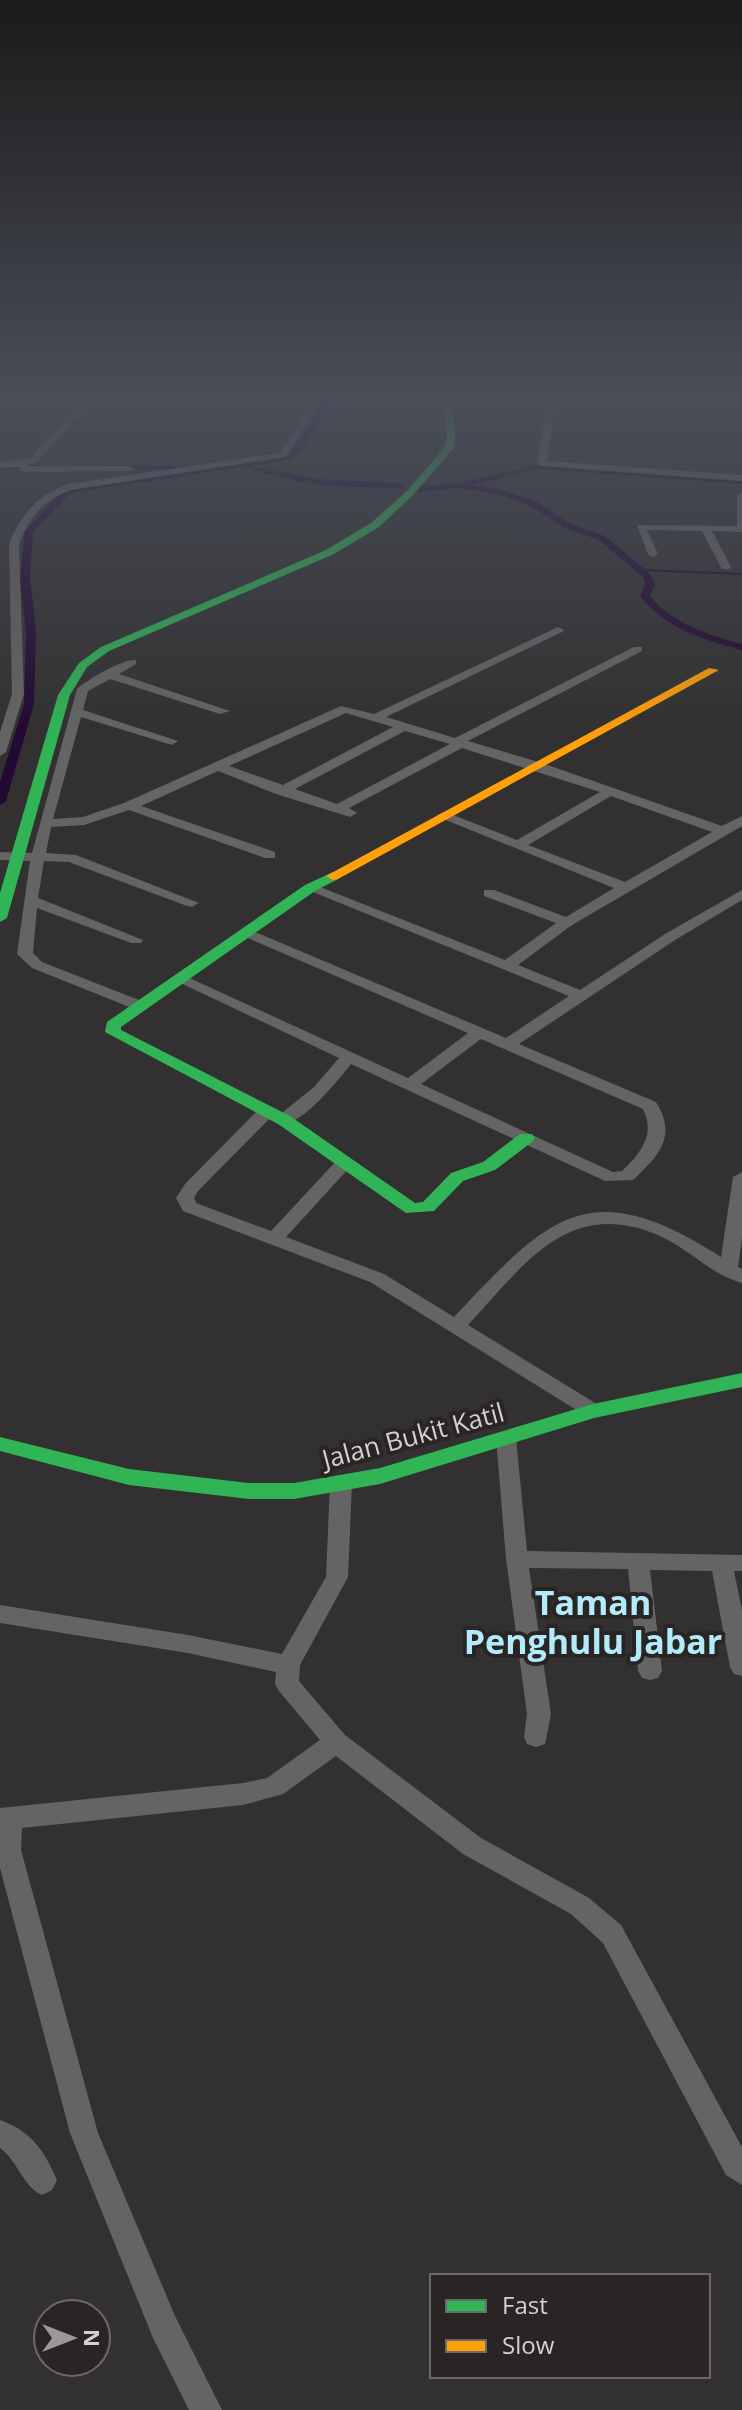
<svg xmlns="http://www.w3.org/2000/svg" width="742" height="2410" viewBox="0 0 742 2410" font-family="'Open Sans',sans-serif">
<rect width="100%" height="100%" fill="#323030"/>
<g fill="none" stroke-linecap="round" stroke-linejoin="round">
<polyline stroke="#230832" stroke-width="2" points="641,570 742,574"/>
<g fill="#230832" fill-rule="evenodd">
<polygon points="325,400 333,400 301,451 291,460 75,492 68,495 33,532 30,578 36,633 34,704 6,801 0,805 0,782 24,704 26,633 20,578 25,531 62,491 71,488 285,456 295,447"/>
<polygon points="0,465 42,465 46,467 42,469 0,469"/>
<polygon points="107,465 174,466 178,468 174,470 110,469"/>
<path d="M 538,465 L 742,478 L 742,484 L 538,469 L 473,485 L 502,490 L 537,502 L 570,524 L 605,536 L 650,574 L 655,584 L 650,596 C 670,622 710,636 742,644 L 742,650 C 706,641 663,627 640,596 L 645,584 L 643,577 L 599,540 L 564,528 L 531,506 L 497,494 L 461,488 L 418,492 L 414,489 L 418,486 L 455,484 Z"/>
<polygon points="257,467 317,479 401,483 405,486 401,489 317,485 254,471 253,469"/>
</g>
<g fill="#656464" fill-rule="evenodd">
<polygon points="83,400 92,400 37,462 25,466 129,466 134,469 132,471 24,472 19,469 21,467 0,468 0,462 31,458"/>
<path d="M 314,400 L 322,400 L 286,457 L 71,490 C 45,499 27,519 19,545 L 24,694 L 6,752 L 0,756 L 0,732 L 12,694 L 9,545 C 19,516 39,493 69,484 L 280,453 Z"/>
<polygon points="548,400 556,400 547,461 742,475 742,481 541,466 537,461"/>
<polygon points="742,493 742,532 712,531 731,567 730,569 722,569 702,531 647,530 658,554 653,557 648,554 637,525 737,526 737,496"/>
<path d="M 558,627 L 564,630 L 562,632 L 386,717 L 455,738 L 634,647 L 642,647 L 642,651 L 468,741 L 542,763 L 722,826 L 742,816 L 742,826 L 572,925 L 518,965 L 580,990 L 665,934 L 742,890 L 742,900 L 675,940 L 519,1044 L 656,1102 C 678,1137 658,1156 633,1180 L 605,1181 L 351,1064 C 338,1080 300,1129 278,1124 L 275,1120 L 278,1116 L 314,1087 L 339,1058 L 172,979 L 175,976 L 185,976 L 408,1078 L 468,1033 L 243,936 L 243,930 L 248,929 L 506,1038 L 569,996 L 303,888 L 305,885 L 315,885 L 505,960 L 556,923 L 484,896 L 484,890 L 494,890 L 566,917 L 614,888 L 436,816 L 443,812 L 448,813 L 517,840 L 600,792 L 462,748 L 349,808 L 357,813 L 350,817 L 276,794 L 218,771 L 141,806 L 275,852 L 275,858 L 265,858 L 129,810 L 84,825 L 51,827 L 46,853 L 76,855 L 199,903 L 192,907 L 187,906 L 69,862 L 44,861 L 38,898 L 143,940 L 141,943 L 131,943 L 37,908 L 33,953 L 42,962 L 144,1002 L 146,1005 L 144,1008 L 132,1008 L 32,968 L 17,954 L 30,861 L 0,860 L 0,852 L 32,853 L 77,689 C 88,679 122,659 136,660 L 136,664 L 119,674 L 230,711 L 220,714 L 110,679 L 88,691 L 83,710 L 178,741 L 172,745 L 81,717 L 53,819 L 83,817 L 124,803 L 341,706 L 374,714 ZM 346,713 L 393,727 L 283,785 L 229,766 ZM 405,731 L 450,744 L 337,804 L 295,789 ZM 611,796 L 712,832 L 625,882 L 528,845 ZM 481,1039 L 643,1109 C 656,1135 640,1154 622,1171 L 613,1172 L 421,1084 Z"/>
<path d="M 267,1106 L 275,1111 L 273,1115 L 198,1191 L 194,1198 L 196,1203 L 271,1231 L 338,1159 L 350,1159 L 353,1163 L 350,1167 L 286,1237 L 384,1274 L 454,1317 C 549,1216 589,1172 721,1257 L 733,1177 L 742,1172 L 742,1238 L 738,1267 L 742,1269 L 742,1283 C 712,1275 690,1250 662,1237 C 569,1195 525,1264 468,1325 L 600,1406 L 603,1411 L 600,1416 L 586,1416 L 370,1282 L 183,1211 L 176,1198 L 185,1184 L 261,1107 Z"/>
<polygon points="506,1431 513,1433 516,1438 527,1551 742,1555 742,1571 734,1571 742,1610 742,1676 734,1674 730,1667 712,1571 650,1570 662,1671 658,1678 650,1680 642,1678 638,1671 628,1569 529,1568 551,1714 545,1744 536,1747 527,1744 524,1737 527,1714 506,1559 496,1438 499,1433"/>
<polygon points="341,1475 349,1478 352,1483 348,1577 300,1665 299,1681 345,1735 481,1838 589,1898 621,1925 742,2147 742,2185 726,2175 603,1943 571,1914 463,1854 336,1756 283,1794 243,1805 22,1828 21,1850 98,2133 175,2316 222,2410 189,2410 153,2338 70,2133 0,1868 0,1808 243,1783 267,1778 320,1740 279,1691 275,1684 276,1672 188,1653 0,1623 0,1605 188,1635 282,1654 326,1577 330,1483 333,1478"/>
<path d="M 0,2120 C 31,2131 44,2150 57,2180 L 52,2190 L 42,2195 C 23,2187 18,2161 0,2148 Z"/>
</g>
<g fill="#30b455" fill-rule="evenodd">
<polygon points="443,400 451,400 455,438 453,449 414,494 379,527 334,554 109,651 87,667 70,695 7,918 0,922 0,893 58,695 79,663 101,647 326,550 371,523 408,490 444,448 447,438"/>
<polygon points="333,872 340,876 338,879 315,891 121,1027 121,1030 290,1116 415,1203 423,1202 451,1173 483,1162 520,1134 532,1134 535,1138 532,1142 495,1170 463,1181 434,1211 406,1213 278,1124 105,1032 107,1022 305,885"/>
<polygon points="742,1373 742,1387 594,1418 380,1484 294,1499 249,1499 129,1485 0,1451 0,1437 129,1469 249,1483 294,1483 380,1468 593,1404"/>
</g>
<polygon fill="#ff9f0a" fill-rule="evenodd" points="709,668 719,670 338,879 333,880 326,876"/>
</g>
<linearGradient id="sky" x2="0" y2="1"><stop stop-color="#1c1a1a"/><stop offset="0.54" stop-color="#494e59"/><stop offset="1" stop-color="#494e59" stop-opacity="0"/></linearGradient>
<rect width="742" height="737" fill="url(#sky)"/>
<g text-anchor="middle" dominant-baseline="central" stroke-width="8" stroke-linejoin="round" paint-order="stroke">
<g font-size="26" fill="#d4d0d1" stroke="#292525">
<text transform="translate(413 1435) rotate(-15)">Jalan Bukit Katil</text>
</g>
<g font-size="34" font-weight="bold" fill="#b4ebfb" stroke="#292525">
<text x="593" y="1602">Taman<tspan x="593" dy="39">Penghulu Jabar</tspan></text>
</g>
</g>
<rect x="430" y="2274" width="280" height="104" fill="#292525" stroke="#6d696a" stroke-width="2"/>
<rect x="446" y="2300" width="40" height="12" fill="#30b455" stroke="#6d696a" stroke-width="2"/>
<text x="502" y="2314" font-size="24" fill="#d4d0d1">Fast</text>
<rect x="446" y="2340" width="40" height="12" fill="#ff9f0a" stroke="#6d696a" stroke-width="2"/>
<text x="502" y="2354" font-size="24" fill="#d4d0d1">Slow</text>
<g transform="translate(72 2338) rotate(90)"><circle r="38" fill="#292525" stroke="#6d696a" stroke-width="2"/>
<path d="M0-6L14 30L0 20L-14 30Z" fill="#9b9899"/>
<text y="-12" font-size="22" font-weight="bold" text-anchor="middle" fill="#d4d0d1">N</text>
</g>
</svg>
